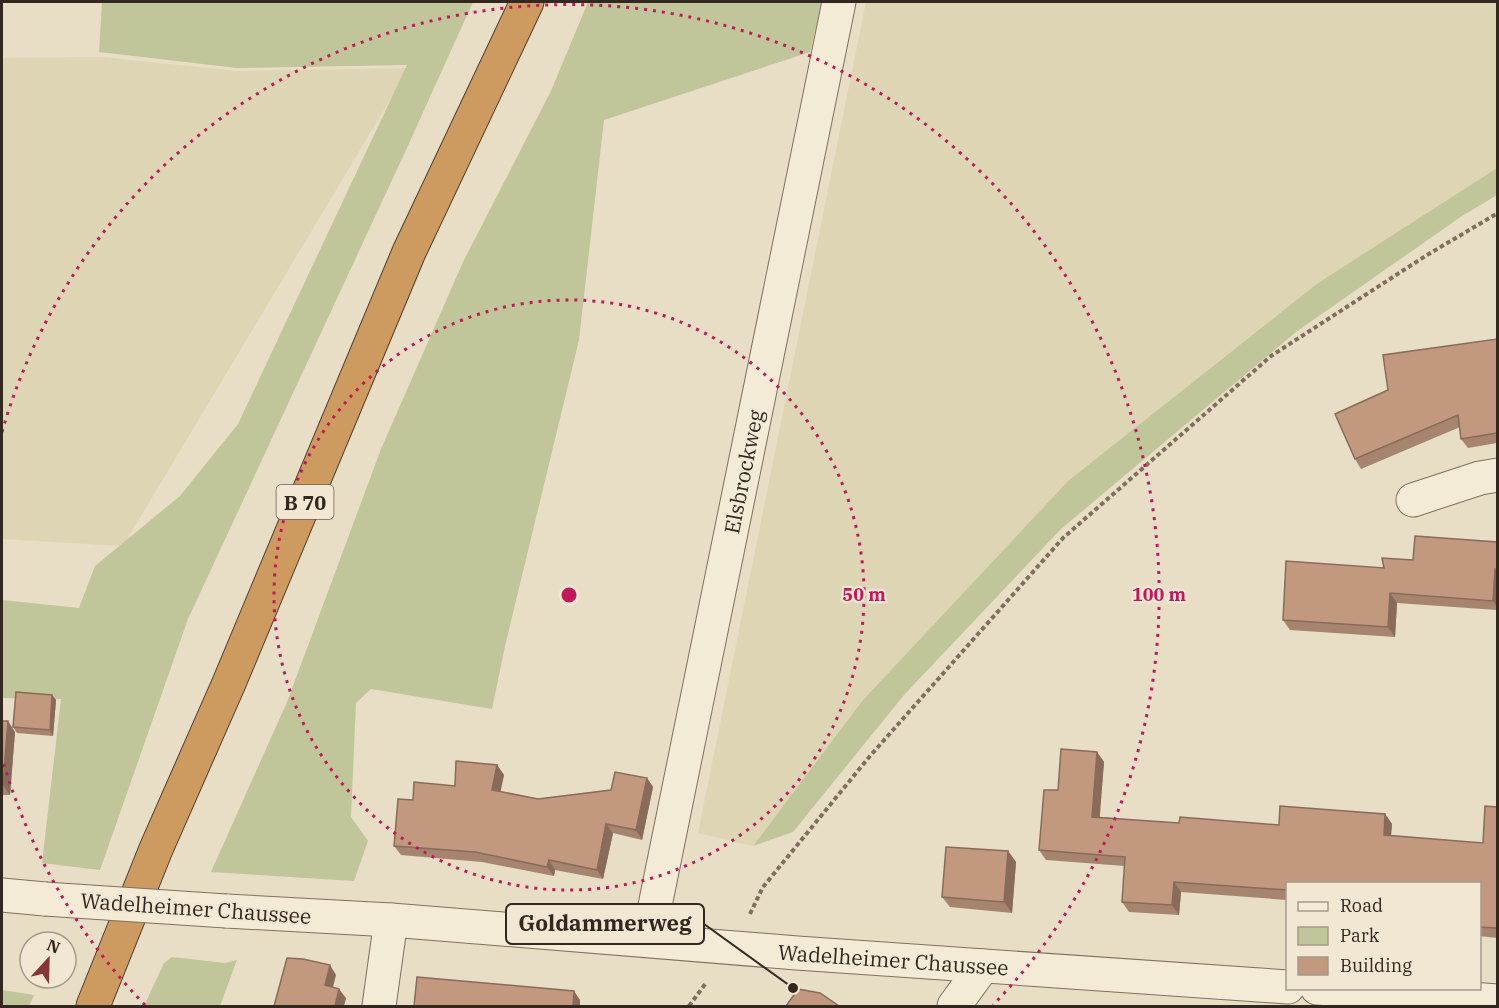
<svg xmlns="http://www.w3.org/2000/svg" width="1499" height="1008" viewBox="0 0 1499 1008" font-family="'IBM Plex Serif',serif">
<rect width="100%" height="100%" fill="#e8ddc5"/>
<g fill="#ddd5b3">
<polygon points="866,2 1497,2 1497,168 1318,283 1068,481 863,700 753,846 698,833"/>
<polygon points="102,57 237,71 409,68 123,546 2,539 2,58"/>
</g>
<g fill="#c1c59a">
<polygon points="102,2 473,2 406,150 188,619 100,870 42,863 61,699 2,698 2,600 79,608 95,566 180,496 238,424 407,65 237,68 99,52"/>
<polygon points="588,2 822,2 810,52 604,120 579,340 505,646 492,709 371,689 356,703 351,817 368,841 354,881 211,872 287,702 381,449 463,262 551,91"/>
<polygon points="1497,168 1497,195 1462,216 1296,332 1061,529 904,695 793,832 753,846 863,700 1068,481 1318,283"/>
<polygon points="172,957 225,963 237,960 220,1006 144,1006 164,963"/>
<polygon points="2,990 34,995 29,1006 2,1006"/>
</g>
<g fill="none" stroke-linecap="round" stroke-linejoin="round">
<defs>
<g id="minor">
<polyline points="1413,500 1480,478 1498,475"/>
<polyline points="2,895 45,899"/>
<path id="s1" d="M 226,911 L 391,920 L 797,953 L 1288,987"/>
<path id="s2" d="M 648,940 L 839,2"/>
<polyline points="1317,988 1498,1001"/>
<polyline points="379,1006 391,920"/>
<polyline points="954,1006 983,966"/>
</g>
<polyline id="highway" points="93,1006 156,849 229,683 409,252 527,2"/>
</defs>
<use href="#minor" stroke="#816f5d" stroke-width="35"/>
<use href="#highway" stroke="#4f3e31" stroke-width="35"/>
<g stroke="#816f5d" stroke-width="4" stroke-dasharray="4.5 3" stroke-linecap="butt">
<polyline points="750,914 763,887 870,756 1063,538 1271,356 1427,255 1498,213"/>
<polyline points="689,1006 706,983"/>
</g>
<use href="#minor" stroke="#f4ebd7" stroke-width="33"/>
<use href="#highway" stroke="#cd9a60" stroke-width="33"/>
<defs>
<polyline id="minor-bridge" points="45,899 226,911"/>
</defs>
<use href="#minor-bridge" stroke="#816f5d" stroke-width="35" stroke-linecap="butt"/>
<use href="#minor-bridge" stroke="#f4ebd7" stroke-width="33"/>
</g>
<g fill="#a7846d">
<polygon points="1497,340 1497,443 1468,448 1461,439 1460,427 1361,469 1355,459 1388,390"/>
<polygon points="1497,542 1497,610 1397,603 1395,637 1290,630 1283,620 1384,568 1413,560"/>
<polygon points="52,695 56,700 53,736 17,733 13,727"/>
<polygon points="2,721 15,732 10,795 2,795"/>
<polygon points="1097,752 1104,762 1099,817 1179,823 1279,825 1385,814 1392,824 1391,836 1483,843 1497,807 1497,938 1479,936 1479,884 1287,884 1287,900 1181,892 1179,915 1129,912 1122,902 1125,866 1046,860 1039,850 1058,790"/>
<polygon points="497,765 504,775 500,791 538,799 611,790 647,778 653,787 642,840 613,833 603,879 555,870 554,876 482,862 401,855 394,846 413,800 455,786"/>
<polygon points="1008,851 1016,862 1012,913 950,907 942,897"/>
</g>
<g fill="#886b59">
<polygon points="1495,569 1497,573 1497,607 1493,601"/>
<polygon points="1390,593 1397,603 1395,637 1388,627"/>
<polygon points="52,695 56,700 53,736 50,730"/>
<polygon points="8,721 15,732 10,795 3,785"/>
<polygon points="1097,752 1104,762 1099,827 1092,817"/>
<polygon points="497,765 504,775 499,799 492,790"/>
<polygon points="647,778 653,787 642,840 636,830"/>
<polygon points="1385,814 1392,824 1390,845 1384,835"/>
<polygon points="606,824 613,833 603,879 597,870"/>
<polygon points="1008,851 1016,862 1012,913 1004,902"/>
<polygon points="549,860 555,870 554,876 547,867"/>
<polygon points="1174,882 1181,892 1179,915 1172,905"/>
<polygon points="330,965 336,975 331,995 325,985"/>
<polygon points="339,989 346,998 344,1006 335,1006"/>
<polygon points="574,991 580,1000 580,1006 573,1006"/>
</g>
<g fill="#c2997f" stroke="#886b59" stroke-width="1.5">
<polygon points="1497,339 1497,433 1461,439 1458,415 1355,459 1335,414 1388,390 1383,355"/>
<polygon points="1415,536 1497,542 1497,570 1495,569 1493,601 1390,593 1388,627 1283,620 1286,561 1384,568 1382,558 1413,560"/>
<polygon points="16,692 52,695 50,730 13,727"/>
<polygon points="2,721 8,721 3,785 2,785"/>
<polygon points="1061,749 1097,752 1092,817 1179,823 1180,817 1279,825 1280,806 1385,814 1384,835 1483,843 1485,806 1497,807 1497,928 1479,927 1479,884 1287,884 1287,890 1174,882 1172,905 1122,902 1125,857 1039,850 1044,790 1058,790"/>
<polygon points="456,761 497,765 492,790 538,799 611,790 615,772 647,778 636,830 606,824 597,870 549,860 547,867 475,852 394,846 398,799 413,800 414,782 455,786"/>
<polygon points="946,847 1008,851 1004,902 942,897"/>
<polygon points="287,958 303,959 330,965 325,985 339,989 335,1006 274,1006"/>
<polygon points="417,977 574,991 573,1006 414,1006"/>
<polygon points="798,989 820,993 839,1006 786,1006"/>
</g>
<g fill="none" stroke="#c2185b" stroke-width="3" stroke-dasharray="3 6">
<circle cx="569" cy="595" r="295"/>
<path d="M145 1005A590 590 0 0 1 2 758M2 432A590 590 0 1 1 993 1005"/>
</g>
<g text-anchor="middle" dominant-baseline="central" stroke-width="4.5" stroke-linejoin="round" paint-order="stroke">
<rect fill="#f1e7d3" stroke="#6c6155" stroke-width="1.5" x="276.5" y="485" width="57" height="34" rx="4.5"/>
<g font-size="20" font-weight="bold" fill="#33281f">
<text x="305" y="502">B 70</text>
</g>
<g font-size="21" fill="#33281f" stroke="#f1e7d3">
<text stroke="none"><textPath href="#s2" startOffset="478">Elsbrockweg</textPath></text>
<text transform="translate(196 908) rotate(4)">Wadelheimer Chaussee</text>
<text stroke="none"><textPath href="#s1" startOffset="669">Wadelheimer Chaussee</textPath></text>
</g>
</g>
<circle cx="569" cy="595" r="9" fill="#c2185b" stroke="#f1e7d3" stroke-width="3"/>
<g font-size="18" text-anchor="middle" font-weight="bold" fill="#c2185b" stroke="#f1e7d3" stroke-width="4.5" stroke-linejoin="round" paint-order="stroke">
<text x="864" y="601">50 m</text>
<text x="1159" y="601">100 m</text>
</g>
<path fill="none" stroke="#33281f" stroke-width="2" d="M793 988L704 924"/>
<circle fill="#33281f" stroke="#f1e7d3" stroke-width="2" cx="793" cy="988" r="6"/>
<rect fill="#f1e7d3" stroke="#33281f" stroke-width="2" x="506" y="904" width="198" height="40" rx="6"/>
<g font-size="22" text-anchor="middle" font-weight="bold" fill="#33281f">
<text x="605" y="931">Goldammerweg</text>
</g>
<rect width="1499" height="1008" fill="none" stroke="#33281f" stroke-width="6"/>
<rect x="1286" y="882" width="195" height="108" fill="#f1e7d3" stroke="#a59b8b" stroke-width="1.5"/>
<rect x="1298" y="902" width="30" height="9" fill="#f4ebd7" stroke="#a59b8b" stroke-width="1.5"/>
<text x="1340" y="912" font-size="18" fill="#33281f">Road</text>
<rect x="1298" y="927" width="30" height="18" fill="#c1c59a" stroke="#a59b8b" stroke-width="1.5"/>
<text x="1340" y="942" font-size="18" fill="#33281f">Park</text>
<rect x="1298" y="957" width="30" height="18" fill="#c2997f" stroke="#a59b8b" stroke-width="1.5"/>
<text x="1340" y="972" font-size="18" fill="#33281f">Building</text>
<g transform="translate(48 960) rotate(22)"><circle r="28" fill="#f1e7d3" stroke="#a59b8b" stroke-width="1.5"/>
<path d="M0-4.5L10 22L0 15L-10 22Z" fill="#883538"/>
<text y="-9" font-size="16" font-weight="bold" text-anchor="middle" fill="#33281f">N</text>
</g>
</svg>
